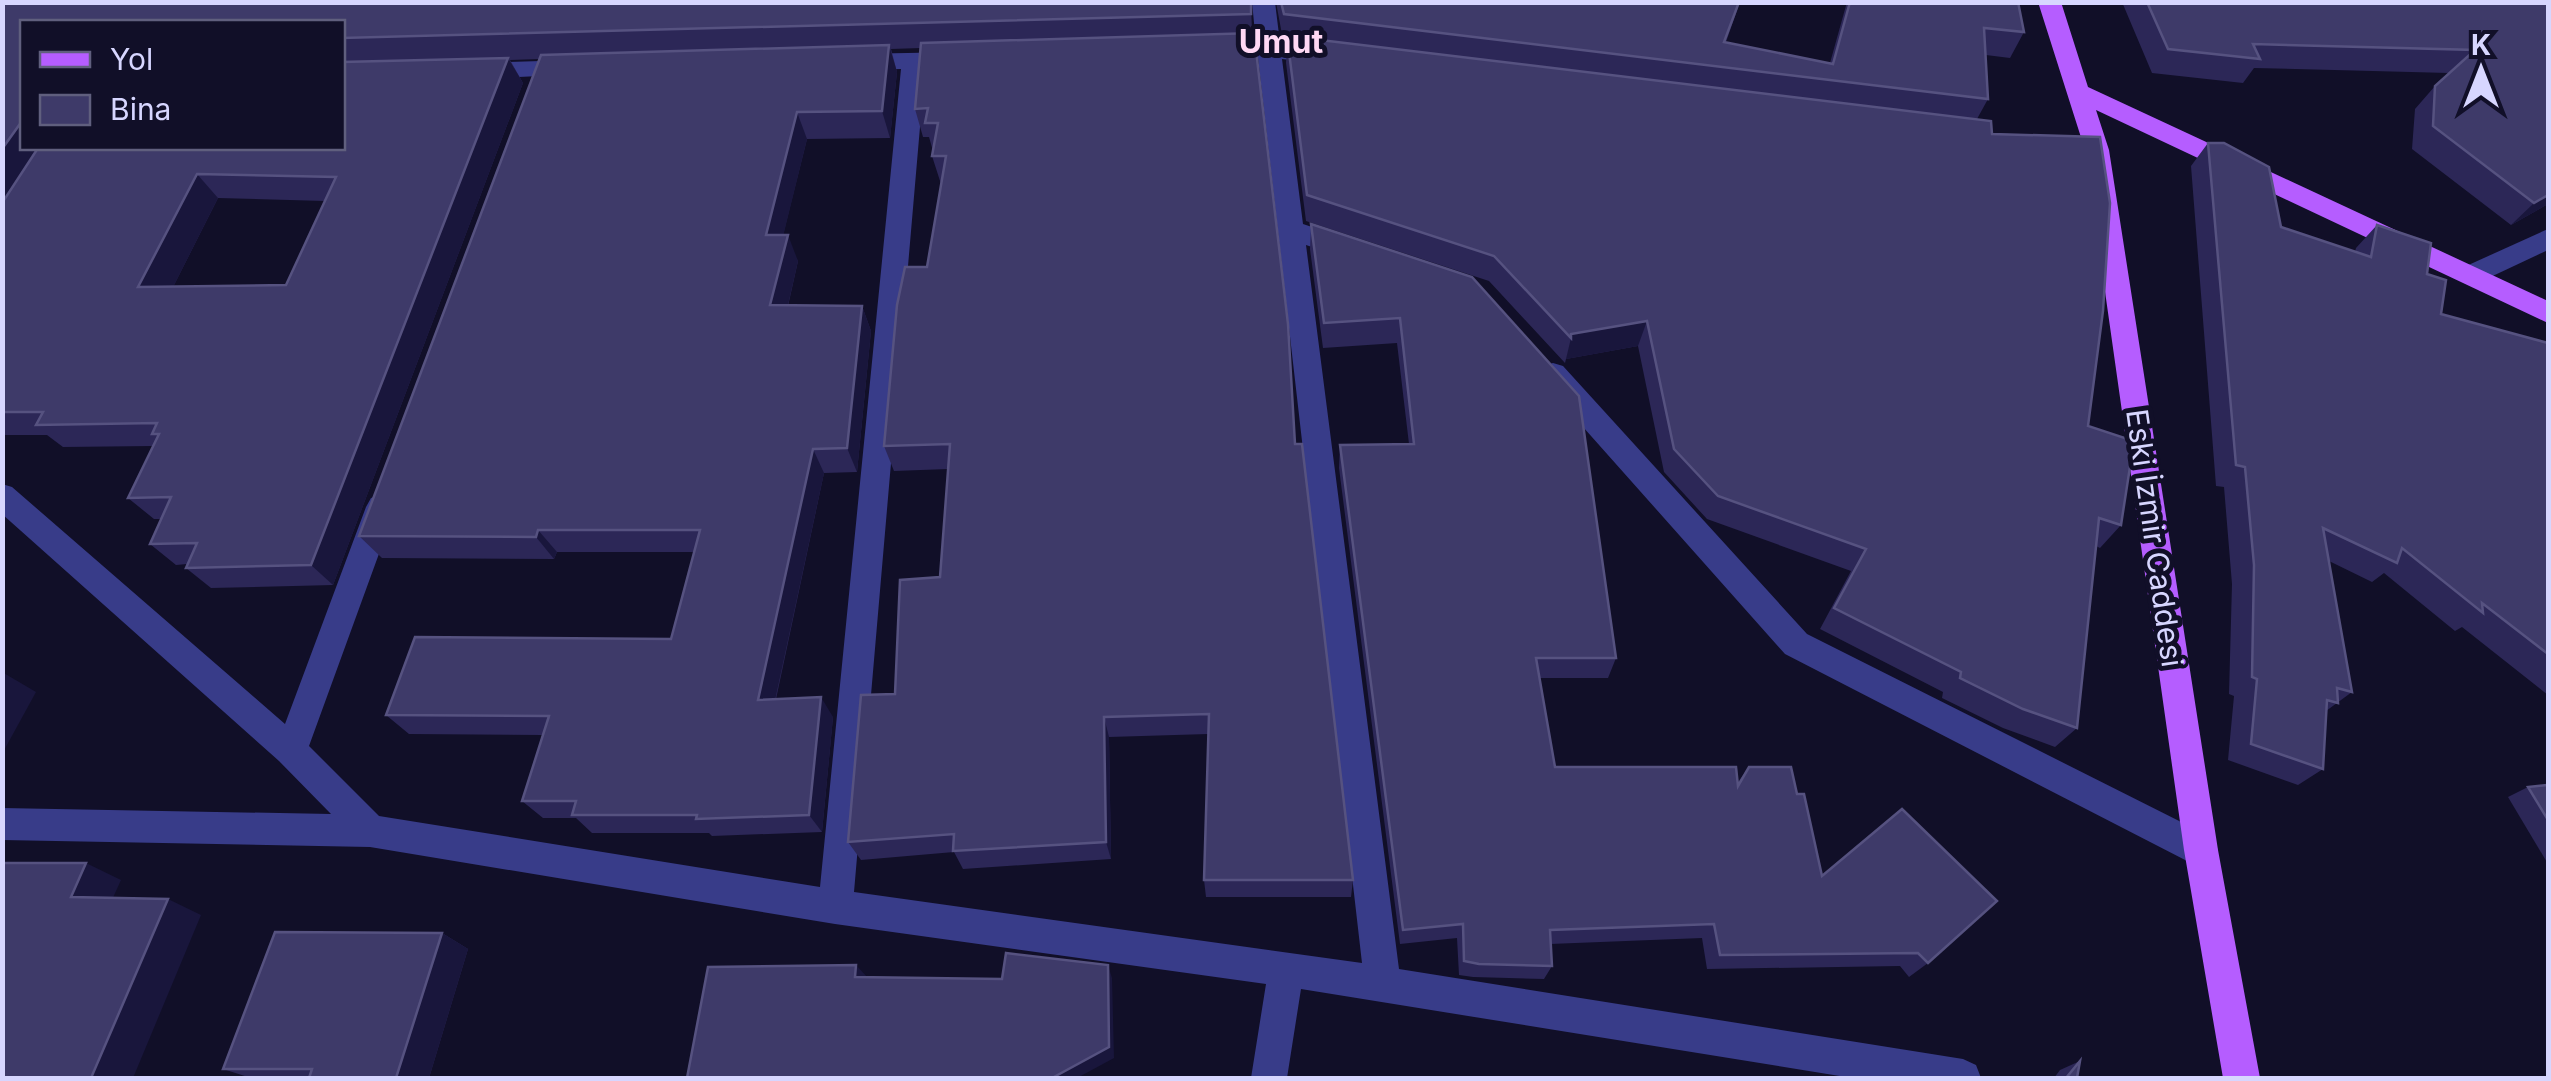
<svg xmlns="http://www.w3.org/2000/svg" width="2551" height="1081" viewBox="0 0 2551 1081" font-family="Inter,sans-serif">
<rect width="100%" height="100%" fill="#110f28"/>
<g fill="none" stroke-linecap="round" stroke-linejoin="round">
<g fill="#383c89" fill-rule="evenodd">
<polygon points="1252,2 1275,2 1280,43 1324,48 1336,56 1324,64 1282,59 1303,224 1360,243 1364,250 1360,257 1351,260 1306,245 1399,969 1963,1059 1976,1065 1981,1078 1852,1078 1301,989 1287,1078 1251,1078 1266,984 835,924 370,847 2,840 2,808 331,814 279,761 2,514 2,484 12,487 285,724 366,507 371,498 381,495 391,498 396,507 309,746 379,816 820,887 901,69 855,70 843,62 855,54 959,52 971,60 967,66 925,69 854,892 1362,963 1258,58 1215,60 1203,52 1215,44 1256,43"/>
<polygon points="574,60 582,62 586,68 582,74 475,79 463,71 475,63"/>
<polygon points="2548,229 2548,250 2482,281 2464,281 2460,274 2464,267"/>
<polygon points="1553,363 1563,366 1807,634 2213,838 2218,850 2213,862 2201,866 2189,862 1785,654 1543,382 1539,374 1543,366"/>
</g>
<polygon fill="#b55dff" fill-rule="evenodd" points="2038,2 2061,2 2088,87 2548,301 2548,323 2096,110 2109,150 2218,850 2260,1078 2223,1078 2184,850 2085,150"/>
</g>
<g fill="#2c2757" fill-rule="evenodd">
<path d="M 2,2 L 1251,2 L 1252,33 L 1295,444 L 1353,880 L 1351,897 L 1206,897 L 1204,880 L 1208,734 L 1109,737 L 1111,859 L 963,869 L 954,852 L 861,860 L 848,842 L 895,694 L 940,577 L 948,469 L 894,471 L 884,446 L 927,267 L 941,184 L 932,156 L 933,151 L 929,137 L 923,137 L 915,109 L 921,48 L 891,49 L 897,72 L 890,138 L 807,139 L 783,235 L 798,261 L 788,306 L 862,306 L 871,331 L 857,472 L 824,473 L 776,699 L 833,717 L 822,832 L 712,836 L 709,833 L 592,833 L 576,818 L 543,818 L 522,801 L 543,735 L 409,734 L 386,715 L 671,639 L 694,552 L 557,552 L 554,559 L 382,558 L 359,536 L 540,59 L 510,60 L 523,83 L 333,585 L 211,588 L 186,568 L 187,564 L 176,565 L 150,544 L 162,519 L 154,519 L 128,498 L 153,446 L 63,447 L 47,435 L 2,435 ZM 22,22 L 342,22 L 342,148 L 22,148 ZM 218,198 L 325,201 L 286,285 L 173,287 Z"/>
<polygon points="1276,2 1740,2 1726,42 1830,63 1847,2 2018,2 2024,32 2010,58 1986,55 1988,99 1977,119 1992,134 2121,525 2100,548 2096,546 2077,728 2055,747 2003,728 1942,698 1943,692 1820,629 1851,571 1707,519 1664,472 1638,346 1566,359 1565,363 1489,281 1306,221 1286,63 1287,40 1283,40"/>
<polygon points="2122,2 2548,2 2548,204 2511,225 2412,149 2415,109 2435,86 2449,73 2254,68 2243,83 2152,73"/>
<polygon points="2208,143 2281,227 2355,252 2356,248 2377,225 2427,274 2441,314 2548,343 2548,695 2462,627 2455,631 2384,573 2372,582 2329,561 2352,692 2326,711 2323,769 2298,785 2228,760 2234,696 2229,694 2232,584 2224,487 2216,486 2191,166"/>
<polygon points="1311,224 1472,277 1616,658 1608,678 1540,678 1555,767 1738,782 1749,767 1797,794 1822,876 1902,809 1928,963 1909,977 1900,966 1707,969 1702,938 1550,944 1552,966 1544,979 1473,977 1459,975 1457,938 1400,944 1339,468 1340,445 1409,444 1397,343 1323,348 1310,249"/>
<polygon points="2548,785 2548,864 2508,797 2528,787"/>
<polygon points="442,933 468,949 429,1078 251,1078 223,1069"/>
<polygon points="2080,1061 2077,1078 2054,1078 2060,1070"/>
</g>
<g fill="#19163c">
<polygon points="889,45 897,72 890,138 882,111"/>
<polygon points="508,58 523,83 333,585 311,565"/>
<polygon points="797,112 807,139 777,261 766,235"/>
<polygon points="22,121 22,148 45,148 2,210 2,149"/>
<polygon points="197,174 218,198 161,311 138,287"/>
<polygon points="2548,195 2548,204 2511,225 2534,203"/>
<polygon points="788,235 798,261 782,331 770,305"/>
<polygon points="862,306 871,331 857,472 847,448"/>
<polygon points="1647,321 1638,346 1566,359 1571,338 1571,334"/>
<polygon points="813,449 824,473 771,719 758,700"/>
<polygon points="538,530 557,552 554,559 536,537"/>
<polygon points="2,672 36,692 2,754"/>
<polygon points="821,697 833,717 822,832 809,815"/>
<polygon points="1104,717 1109,737 1111,859 1106,842"/>
<polygon points="86,863 121,880 106,913 71,897"/>
<polygon points="168,899 201,915 133,1078 91,1078"/>
<polygon points="442,933 468,949 429,1078 396,1078"/>
<polygon points="856,965 868,978 855,977"/>
<polygon points="1108,965 1112,978 1114,1058 1077,1078 1052,1078"/>
</g>
<g fill="#3e3a69" stroke="#565280" stroke-width="2.5" fill-rule="evenodd">
<polygon points="2,2 1251,2 1251,14 342,38 342,22 22,22 22,121 2,149"/>
<polygon points="1281,2 1739,2 1724,42 1833,64 1850,2 2018,2 2024,32 1984,28 1988,99 1284,14"/>
<polygon points="2147,2 2548,2 2548,195 2534,203 2433,126 2435,86 2475,50 2253,44 2260,59 2168,49"/>
<polygon points="1254,33 1288,324 1295,444 1302,444 1353,880 1204,880 1209,714 1104,717 1106,842 953,851 954,834 848,842 861,695 895,694 900,580 940,577 950,444 884,446 897,305 905,267 927,267 946,156 932,156 938,123 925,123 928,108 915,109 921,43"/>
<polygon points="1287,36 1991,121 1992,134 2100,137 2110,203 2103,311 2088,426 2134,441 2121,525 2099,518 2077,728 2023,709 1960,678 1961,672 1834,608 1866,549 1718,496 1674,449 1647,321 1571,334 1571,338 1494,256 1307,195"/>
<polygon points="889,45 882,111 797,112 766,235 788,235 770,305 862,306 847,448 813,449 758,700 821,697 809,815 696,819 697,815 572,815 576,801 522,801 549,716 386,715 415,637 671,639 700,530 538,530 536,537 359,536 541,55"/>
<path d="M 508,58 L 311,565 L 186,568 L 197,543 L 150,544 L 171,497 L 128,498 L 159,434 L 152,434 L 157,423 L 36,425 L 43,412 L 2,412 L 2,203 L 38,148 L 342,148 L 342,62 ZM 197,174 L 336,177 L 286,285 L 138,287 Z"/>
<polygon points="2208,143 2224,143 2269,167 2281,227 2371,257 2377,225 2431,243 2427,274 2446,280 2441,314 2548,343 2548,654 2482,603 2483,613 2402,548 2397,563 2323,528 2352,692 2337,688 2338,703 2327,700 2323,769 2251,744 2257,679 2252,677 2254,565 2245,467 2236,465"/>
<polygon points="1311,224 1472,277 1579,396 1616,658 1536,658 1555,767 1736,767 1738,786 1749,767 1791,767 1797,794 1804,794 1822,876 1902,809 1997,901 1928,963 1918,953 1720,955 1714,924 1550,930 1552,966 1479,964 1464,961 1463,924 1403,930 1340,445 1414,444 1400,318 1324,323"/>
<polygon points="2548,785 2548,820 2528,787"/>
<polygon points="2,863 86,863 71,897 168,899 91,1078 2,1078"/>
<polygon points="275,932 442,933 396,1078 309,1078 312,1069 223,1069"/>
<polygon points="1006,953 1108,965 1109,1047 1052,1078 687,1078 708,967 856,965 855,977 1002,979"/>
<polygon points="2080,1061 2077,1078 2066,1078"/>
</g>
<g text-anchor="middle" dominant-baseline="central" stroke-width="10" stroke-linejoin="round" paint-order="stroke">
<g font-size="30" fill="#d7d6ff" stroke="#110f28">
<text transform="translate(2155 538) rotate(82)">Eski İzmir Caddesi</text>
</g>
<g font-size="32" font-weight="bold" fill="#ffd8f4" stroke="#110f28">
<text x="1281" y="41">Umut</text>
</g>
</g>
<rect width="2551" height="1081" fill="none" stroke="#d7d6ff" stroke-width="10"/>
<rect x="20" y="20" width="325" height="130" fill="#110f28" stroke="#605f7e" stroke-width="2.5"/>
<rect x="40" y="52" width="50" height="15" fill="#b55dff" stroke="#605f7e" stroke-width="2.5"/>
<text x="110" y="70" font-size="30" fill="#d7d6ff">Yol</text>
<rect x="40" y="95" width="50" height="30" fill="#3e3a69" stroke="#605f7e" stroke-width="2.5"/>
<text x="110" y="120" font-size="30" fill="#d7d6ff">Bina</text>
<g transform="translate(2481 70)" stroke="#110f28" stroke-width="8" paint-order="stroke">
<path d="M0-8L18 38L0 25L-18 38Z" fill="#d7d6ff"/>
<text y="-15" font-size="28" font-weight="bold" text-anchor="middle" fill="#d7d6ff">K</text>
</g>
</svg>
